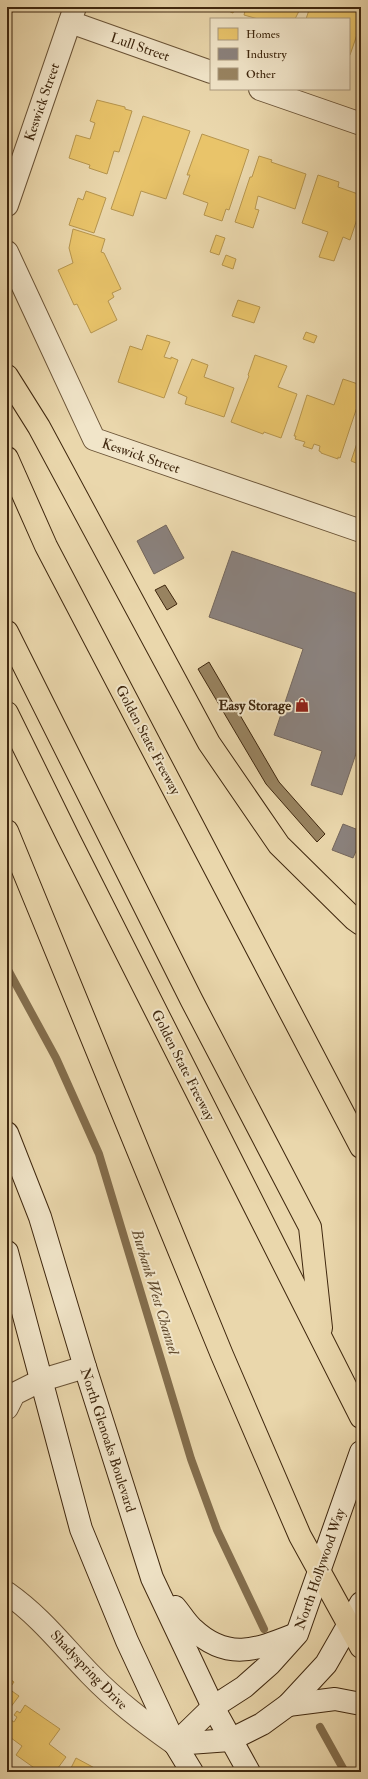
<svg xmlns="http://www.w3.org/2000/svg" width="368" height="1779" viewBox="0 0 368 1779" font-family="'IM FELL Double Pica',serif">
<rect width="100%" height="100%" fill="#ead7ac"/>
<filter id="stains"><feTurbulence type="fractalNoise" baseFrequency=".005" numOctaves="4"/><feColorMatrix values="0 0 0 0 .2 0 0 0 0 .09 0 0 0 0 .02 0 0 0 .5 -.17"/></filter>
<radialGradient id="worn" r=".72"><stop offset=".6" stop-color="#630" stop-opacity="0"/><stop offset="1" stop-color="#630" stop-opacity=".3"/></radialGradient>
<g fill="#e9c46a" stroke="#b6954e">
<polygon points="7,7 14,7 12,13 7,11"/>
<polygon points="219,7 235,7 233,13"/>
<polygon points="246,7 301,7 295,19 258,19 244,15"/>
<polygon points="310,7 361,7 361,23 350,55 349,54 349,19 306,19"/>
<polygon points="361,47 361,59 358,57"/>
<polygon points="97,100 125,107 125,109 132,111 119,152 114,151 107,174 89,168 90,165 69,158 76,135 90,139 95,123 90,121"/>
<polygon points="143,116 190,131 166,199 141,191 133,216 111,209"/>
<polygon points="202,134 249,150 229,210 226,209 222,221 204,215 208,203 183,194 190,175 187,175"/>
<polygon points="259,156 272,160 271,162 306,174 295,209 258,196 255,209 259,210 253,228 235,222 250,177 252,177"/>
<polygon points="318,175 339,182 338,187 361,195 361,207 350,240 343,237 334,261 319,257 328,232 302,223"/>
<polygon points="86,191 106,198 94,233 69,225 78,198 83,200"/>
<polygon points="73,229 105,239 101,252 104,253 121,289 112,293 114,297 108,301 117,320 91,333 77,304 74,305 58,270 73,263 69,248"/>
<polygon points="216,235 225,238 219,255 210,252"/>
<polygon points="226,255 236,259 233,269 222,265"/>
<polygon points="238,300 260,307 254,323 232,316"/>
<polygon points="306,332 317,336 314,343 303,339"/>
<polygon points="147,335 170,342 164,357 171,359 171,357 178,360 164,398 118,382 130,346 142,350"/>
<polygon points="255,355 287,366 278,387 297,394 281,438 264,432 263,434 231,422 249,376 248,375"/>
<polygon points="192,359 208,365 204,377 234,388 224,417 185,404 187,397 178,393"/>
<polygon points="343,379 361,385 361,395 340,458 338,457 338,459 321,453 321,452 319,451 320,446 314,444 312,449 303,446 305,442 295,439 296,436 294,436 307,395 334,405"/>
<polygon points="361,427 361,465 351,461 359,437 358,437"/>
<polygon points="7,1677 14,1682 9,1689 19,1696 7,1712"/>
<polygon points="25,1705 60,1729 49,1744 66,1757 55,1772 40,1772 16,1755 22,1746 7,1735 7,1731 11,1726 8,1724 11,1720 14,1722 17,1717 14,1715 17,1711 20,1713"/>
<polygon points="76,1758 102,1772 69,1772"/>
</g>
<g fill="#8a817c" stroke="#74665b">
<polygon points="166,525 184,558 154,574 137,541"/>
<polygon points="232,551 361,595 361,739 342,795 311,785 322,751 274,735 303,649 209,617"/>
<polygon points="361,818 361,831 357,829"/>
<polygon points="343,824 361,831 361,840 353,858 332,850"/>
</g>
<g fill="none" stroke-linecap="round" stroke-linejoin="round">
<g stroke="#836d4c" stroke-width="8">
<polyline points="7,968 56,1058 99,1154 191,1459 217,1530 264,1629"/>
<polyline points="320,1727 345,1772"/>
</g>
</g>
<g fill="#988360" stroke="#3f270e">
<polygon points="165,585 177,604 167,610 155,590"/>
<polygon points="209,662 279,782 325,834 317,842 266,784 198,669"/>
</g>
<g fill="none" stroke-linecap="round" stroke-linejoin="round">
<defs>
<g id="street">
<polyline points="70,22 211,72"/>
<polyline points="260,89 361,124"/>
<polyline points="7,205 75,7"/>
<polyline points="7,252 94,439 361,531"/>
<polyline points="7,1408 14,1394 42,1380 85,1367"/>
<path d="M 7,1593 C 41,1617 62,1645 90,1674 C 116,1701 144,1722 175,1744"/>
</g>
<g id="secondary">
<polyline points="7,1133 40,1217 85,1367 152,1578 213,1707 249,1772"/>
<polyline points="7,1252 81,1529 127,1641 175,1744 192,1772"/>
<path d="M 175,1607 C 181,1614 186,1623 193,1629 C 227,1661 256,1650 294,1635"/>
<polyline points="288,1705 335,1699 361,1704"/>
<polyline points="175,1744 213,1707 244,1687 270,1664 297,1634 361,1452"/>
<polyline points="175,1744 230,1740 262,1724 288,1705 326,1664 361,1603"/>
</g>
<g id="highway">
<polyline points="7,376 39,427 209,743 279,845 354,919 361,924"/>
<polyline points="7,458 46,546 361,1147"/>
<polyline points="7,632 192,1001 310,1227 321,1328"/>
<polyline points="7,713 69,839 361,1417"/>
<polyline points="7,831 222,1355 300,1536 361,1647"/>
</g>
</defs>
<use href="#street" stroke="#6a5336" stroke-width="24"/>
<use href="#secondary" stroke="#3f270e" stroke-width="24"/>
<use href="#highway" stroke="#3f270e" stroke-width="24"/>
<use href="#street" stroke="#f1e5c9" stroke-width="22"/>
<use href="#secondary" stroke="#f1e5c9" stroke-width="22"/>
<use href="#highway" stroke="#ead7ac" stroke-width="22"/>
</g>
<defs>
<symbol id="shop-bare" viewBox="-9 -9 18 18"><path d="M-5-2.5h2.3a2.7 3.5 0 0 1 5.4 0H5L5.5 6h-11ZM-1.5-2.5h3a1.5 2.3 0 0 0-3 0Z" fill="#8f2418" stroke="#f1e5c9" stroke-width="2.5" paint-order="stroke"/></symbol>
</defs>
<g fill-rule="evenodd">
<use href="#shop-bare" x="292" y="695" width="20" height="20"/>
</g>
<g text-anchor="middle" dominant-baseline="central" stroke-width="4" stroke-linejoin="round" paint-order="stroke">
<g font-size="14" fill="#3f270e" stroke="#f1e5c9">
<text transform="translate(140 47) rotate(19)">Lull Street</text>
<text transform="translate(42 102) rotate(-71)">Keswick Street</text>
<text transform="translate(141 456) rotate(19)">Keswick Street</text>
<text transform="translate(148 740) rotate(62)">Golden State Freeway</text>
<text transform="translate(183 1065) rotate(63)">Golden State Freeway</text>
<text transform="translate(108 1440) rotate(72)">North Glenoaks Boulevard</text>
<text transform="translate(320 1569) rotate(-71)">North Hollywood Way</text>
<text transform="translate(89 1670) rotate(46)">Shadyspring Drive</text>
</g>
<g font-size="14" font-weight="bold" fill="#3f270e" stroke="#f1e5c9" text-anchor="end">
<text x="291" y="705">Easy Storage</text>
</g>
<g font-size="15" font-style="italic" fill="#614a2d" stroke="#f1e5c9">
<text transform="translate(155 1292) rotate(73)">Burbank West Channel</text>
</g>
</g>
<rect width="368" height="1779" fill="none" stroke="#ead7ac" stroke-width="24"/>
<rect x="8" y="8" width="352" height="1763" fill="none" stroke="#3f270e" stroke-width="2"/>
<rect x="12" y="12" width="344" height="1755" fill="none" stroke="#3f270e"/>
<rect x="210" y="18" width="140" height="72" fill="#f1e5c9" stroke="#aa997e"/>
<rect x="218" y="28" width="20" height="12" fill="#e9c46a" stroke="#aa997e"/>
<text x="246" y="38" font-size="12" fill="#3f270e">Homes</text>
<rect x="218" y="48" width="20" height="12" fill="#8a817c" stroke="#aa997e"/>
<text x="246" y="58" font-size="12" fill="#3f270e">Industry</text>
<rect x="218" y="68" width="20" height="12" fill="#988360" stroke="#aa997e"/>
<text x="246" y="78" font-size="12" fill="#3f270e">Other</text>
<rect width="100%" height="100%" filter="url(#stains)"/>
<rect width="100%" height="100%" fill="url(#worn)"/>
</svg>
